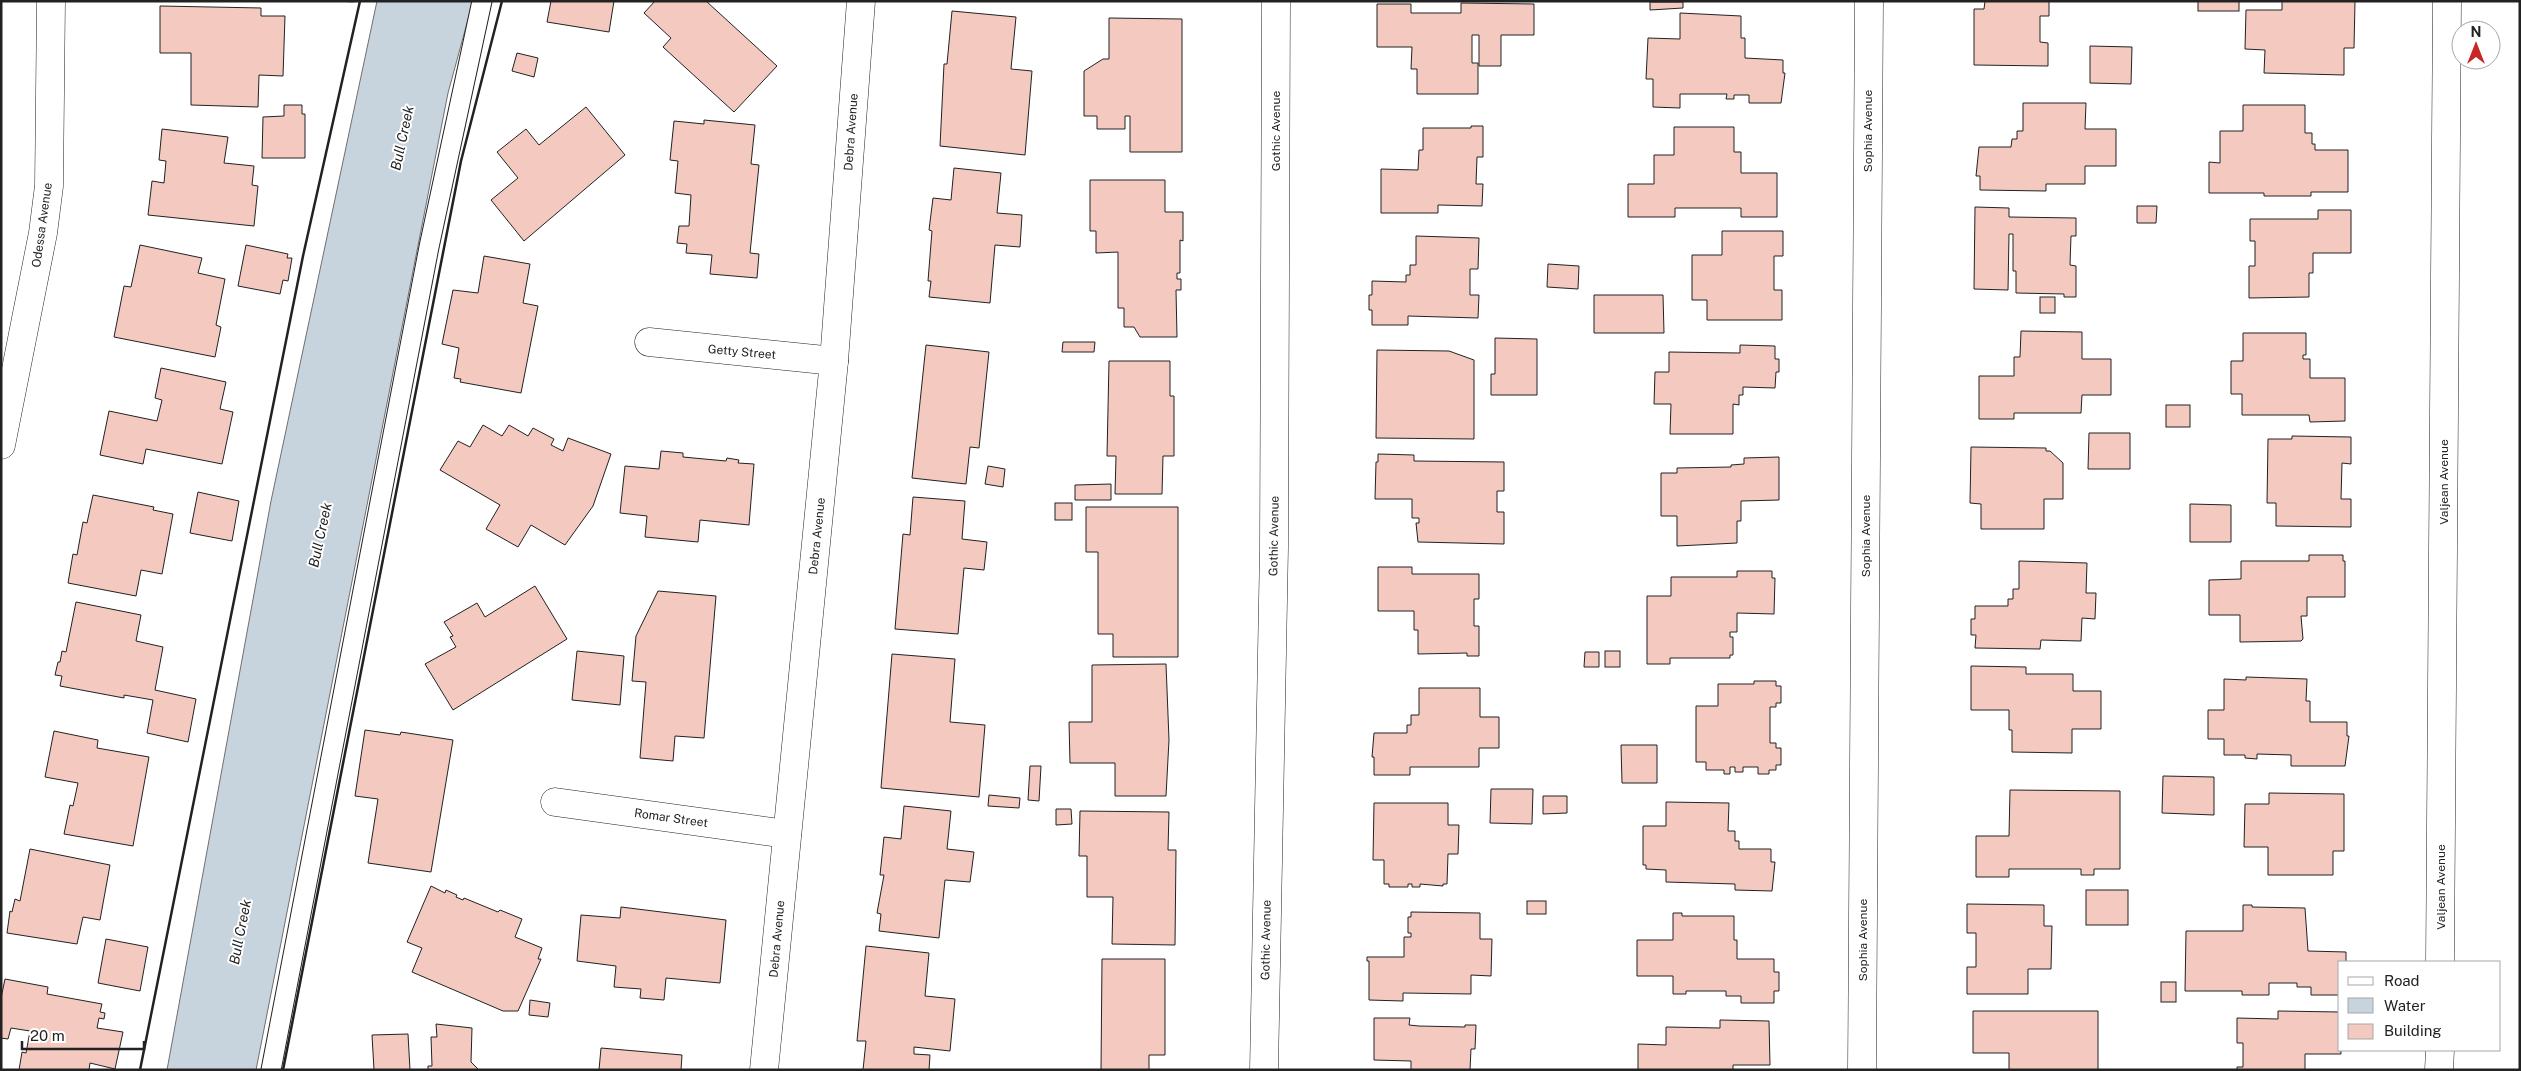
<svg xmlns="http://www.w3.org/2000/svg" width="2521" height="1071" viewBox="0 0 2521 1071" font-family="'Public Sans',sans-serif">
<rect width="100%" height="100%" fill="#fff"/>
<polygon fill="#c7d3dd" stroke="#6f6f6f" points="377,1 473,1 448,93 256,1070 167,1070 271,501"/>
<g fill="#f3c9c0" stroke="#222">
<polygon points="551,1 614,1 609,32 547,22"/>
<polygon points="655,1 706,1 777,66 734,112 663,47 671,38 644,13"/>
<polygon points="1985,1 2049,1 2049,16 2040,16 2040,42 2048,43 2048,66 1974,65 1974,9 1984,9"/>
<rect x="2198" y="1" width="41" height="10"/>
<polygon points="2282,1 2355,1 2354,48 2344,48 2344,75 2264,73 2265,50 2245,49 2246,10 2282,10"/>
<polygon points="1650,2 1683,2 1683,8 1650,10"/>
<polygon points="1461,3 1534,4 1534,35 1501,35 1501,66 1479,66 1479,35 1472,35 1472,63 1478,63 1478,94 1417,94 1417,69 1411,69 1412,47 1377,47 1377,4 1411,4 1411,13 1461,13"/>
<polygon points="160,6 261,8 261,16 285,16 283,76 259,75 258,107 191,105 191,53 160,53"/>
<polygon points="952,11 1016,17 1011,69 1032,71 1025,155 940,146 944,64 947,64"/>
<polygon points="1680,13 1741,16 1741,38 1745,38 1745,58 1783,60 1783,73 1785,73 1781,103 1749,103 1749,95 1734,95 1734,99 1726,99 1727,94 1680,94 1680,108 1653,107 1653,79 1646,79 1648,38 1680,39"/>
<polygon points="1109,18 1182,19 1182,152 1130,152 1130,116 1125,116 1125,129 1097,129 1097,116 1084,116 1084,71 1103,59 1109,59"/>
<polygon points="2090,46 2132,47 2131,84 2090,83"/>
<polygon points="517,53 538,58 534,77 512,71"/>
<polygon points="2023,103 2086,103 2085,129 2116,129 2116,166 2085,166 2085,184 2046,184 2046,191 1980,190 1980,176 1976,176 1979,147 2011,147 2012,139 2017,139 2017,131 2023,131"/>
<polygon points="284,105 302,105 302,114 305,114 305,158 262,158 263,117 284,116"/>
<polygon points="2243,105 2305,105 2305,133 2312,133 2312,144 2315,144 2315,150 2348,150 2348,192 2311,192 2311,196 2264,196 2264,193 2209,193 2209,162 2220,163 2220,131 2243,131"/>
<polygon points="586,107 625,155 524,241 491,200 518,178 497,152 526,129 539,145"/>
<polygon points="704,120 755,125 751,164 759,165 750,253 759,254 757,278 710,274 712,255 686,253 687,244 677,243 679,226 689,226 691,195 675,193 678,161 670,160 674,121 704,124"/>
<polygon points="1471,126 1483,126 1483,157 1477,157 1476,184 1483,184 1482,206 1438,205 1438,213 1381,213 1381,169 1418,170 1419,150 1423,150 1423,128 1471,128"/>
<polygon points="1674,127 1734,127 1734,152 1741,152 1741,173 1777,173 1777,217 1741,217 1741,208 1675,208 1675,217 1628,217 1628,184 1654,184 1654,155 1674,155"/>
<polygon points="162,129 228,137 224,163 254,166 252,185 258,186 254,226 148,215 152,181 164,183 166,161 159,160"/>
<polygon points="954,168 1001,173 997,213 1022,215 1020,247 995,245 990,303 929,297 931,281 928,281 932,231 929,230 933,198 951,200"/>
<polygon points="1090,180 1165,180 1165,212 1183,212 1183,241 1180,240 1180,273 1177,273 1177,279 1181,279 1181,290 1176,290 1177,337 1140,337 1134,327 1124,327 1124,308 1118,308 1118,252 1096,253 1096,231 1090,231"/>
<polygon points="2137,206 2157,206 2156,223 2137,223"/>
<polygon points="1975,207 2009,208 2009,217 2076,218 2076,236 2071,236 2070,265 2076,266 2076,297 2064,297 2064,294 2016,293 2016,271 2013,271 2013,234 2009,234 2008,290 1974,289"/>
<polygon points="2318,210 2351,210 2351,253 2313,253 2313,273 2309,273 2309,297 2249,298 2249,266 2255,266 2255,241 2250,241 2250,219 2318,219"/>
<polygon points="1722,231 1783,231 1783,256 1774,256 1774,290 1782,290 1782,320 1707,320 1707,300 1692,300 1692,255 1722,255"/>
<polygon points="1416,236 1479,238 1478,269 1470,269 1470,295 1479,295 1478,318 1408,316 1408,325 1372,325 1372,310 1369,310 1369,295 1372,295 1372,281 1406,282 1406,275 1410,275 1410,265 1416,265"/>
<polygon points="140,245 202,258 198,273 225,279 216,325 221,327 215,357 114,337 124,286 131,287"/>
<polygon points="246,245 288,254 287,258 292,258 288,281 283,280 280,294 238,286"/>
<polygon points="484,256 530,264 523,303 538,306 521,393 460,382 461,379 454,378 459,348 442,344 453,290 478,293"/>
<polygon points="1548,264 1579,266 1578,289 1547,287"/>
<polygon points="1594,295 1663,295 1664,333 1594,333"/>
<rect x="2040" y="297" width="15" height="16"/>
<polygon points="2021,331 2082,332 2082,359 2111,359 2111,395 2082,395 2081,413 2014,413 2014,419 1979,419 1979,376 2014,376 2014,357 2020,357"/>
<polygon points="2243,333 2306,333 2306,355 2303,355 2303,359 2310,359 2310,378 2345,378 2345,421 2310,422 2309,415 2242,415 2242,394 2231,394 2231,361 2243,361"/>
<polygon points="1495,338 1537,339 1537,395 1491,395 1491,374 1495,374"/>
<polygon points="1063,342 1095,342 1094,352 1062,352"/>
<polygon points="926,345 989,352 979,448 970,447 966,484 912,478"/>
<polygon points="1740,345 1775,346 1775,359 1779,359 1779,372 1776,372 1775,388 1743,387 1743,395 1739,395 1739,405 1733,404 1733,434 1670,434 1671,404 1654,404 1655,372 1669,372 1669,352 1740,353"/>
<polygon points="1377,350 1449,351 1474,360 1474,439 1376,438"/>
<polygon points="1109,361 1170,361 1170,396 1174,396 1174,456 1163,456 1162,494 1115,494 1116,456 1107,456"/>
<polygon points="161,368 226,382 220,409 233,412 222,464 146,449 143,464 100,455 109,411 157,421 162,400 155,398"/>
<rect x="2166" y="405" width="24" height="22"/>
<polygon points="483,425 502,436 509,425 528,436 533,428 554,439 551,445 563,451 568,438 611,454 593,506 565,545 531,525 518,547 486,529 500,505 440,470 458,441 470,447"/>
<polygon points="2089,433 2130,433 2130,469 2088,469"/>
<polygon points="2292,436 2351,437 2351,464 2342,463 2341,499 2351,499 2351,527 2276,526 2276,503 2267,503 2268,439 2292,439"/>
<polygon points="1971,447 2046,448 2046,451 2050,451 2063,463 2063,499 2044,499 2044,529 1981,529 1981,504 1970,503"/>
<polygon points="661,451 683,453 683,457 726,461 727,458 739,460 738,463 754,464 749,525 700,520 698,542 645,537 647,516 620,513 625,466 659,469"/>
<polygon points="1378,454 1414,455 1414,461 1504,462 1504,491 1497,491 1497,512 1504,512 1504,544 1418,542 1416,523 1419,523 1419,518 1412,518 1412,499 1375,499 1376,462 1378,462"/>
<polygon points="1779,457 1779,500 1741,501 1741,521 1737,521 1737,543 1677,546 1677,516 1661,516 1661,473 1677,473 1677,468 1731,467 1731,465 1744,464 1744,458"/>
<polygon points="988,466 1005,469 1003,487 985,484"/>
<polygon points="1111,484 1111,500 1075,500 1075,485"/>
<polygon points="198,492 239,501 232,541 190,533"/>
<polygon points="93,495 154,507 153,510 173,514 162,574 141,570 136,596 68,583 73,554 77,555 83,522 87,523"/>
<polygon points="913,497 965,501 962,539 987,542 984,570 964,568 958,634 895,629 903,534 910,535"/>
<rect x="1055" y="503" width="17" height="17"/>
<polygon points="2190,504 2231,505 2231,542 2190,542"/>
<polygon points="1086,507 1178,507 1178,657 1113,657 1113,634 1098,634 1098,552 1086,552"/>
<polygon points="2309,555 2343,555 2343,561 2345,561 2345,597 2307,597 2307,616 2301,616 2303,639 2301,641 2240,642 2240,615 2209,615 2209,580 2241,579 2241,561 2309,561"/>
<polygon points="2019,561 2087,563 2086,593 2096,593 2095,619 2082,618 2081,641 2041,640 2040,649 1975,648 1976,635 1971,635 1971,619 1975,619 1975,606 2008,606 2008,599 2013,599 2013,589 2019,589"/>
<polygon points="1378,567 1412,567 1412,574 1479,574 1479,599 1474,599 1474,626 1479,626 1479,656 1467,656 1467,653 1418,654 1418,630 1414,630 1414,611 1378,611"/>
<polygon points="1737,571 1772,571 1772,578 1775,578 1774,614 1737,613 1737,632 1730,632 1730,637 1733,637 1733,655 1730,655 1730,658 1670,658 1670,664 1647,664 1647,596 1671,596 1671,577 1737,577"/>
<polygon points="535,586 567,639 453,710 425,664 456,647 450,637 453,636 444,622 477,603 485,617"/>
<polygon points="658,591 716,596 704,738 675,736 673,761 640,758 646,682 632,681 636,636"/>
<polygon points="76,602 141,615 136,641 163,647 155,690 196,699 188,742 147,733 153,700 124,695 124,698 60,686 62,676 55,675 58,662 60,662 62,651 66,652"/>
<polygon points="577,651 624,656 620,705 572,700"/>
<rect x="1605" y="651" width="15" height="16"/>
<polygon points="1585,652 1599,652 1599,667 1584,667"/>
<polygon points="892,654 955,659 950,722 985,725 979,797 881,788"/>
<polygon points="1166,664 1169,740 1166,796 1115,796 1115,763 1070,763 1069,722 1092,722 1092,665"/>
<polygon points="1971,666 2026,667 2026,674 2073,674 2073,691 2101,691 2101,729 2072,729 2072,753 2012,752 2012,730 2009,730 2009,710 1971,710"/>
<polygon points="2246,677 2307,679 2306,701 2310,701 2310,722 2347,722 2347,736 2349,736 2345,766 2291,766 2291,755 2257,754 2257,759 2245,758 2245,755 2224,755 2224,739 2208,739 2208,710 2224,710 2224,679 2246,680"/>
<polygon points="1754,681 1776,681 1776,686 1781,686 1781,703 1776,703 1776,707 1770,707 1770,743 1776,743 1776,748 1781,748 1781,765 1776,765 1776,770 1769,770 1769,774 1758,774 1758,767 1743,767 1743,772 1735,772 1735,767 1730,767 1730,774 1724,774 1724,770 1706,770 1706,762 1696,762 1696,706 1718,706 1718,684 1754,684"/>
<polygon points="1419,688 1480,688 1480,717 1499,717 1499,748 1479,748 1479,767 1410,767 1410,775 1374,775 1374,757 1372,757 1374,733 1407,733 1407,725 1411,725 1411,715 1419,715"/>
<polygon points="365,730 400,735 401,732 453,740 431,872 368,863 378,799 355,796"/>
<polygon points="54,731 98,740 97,748 149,757 133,846 64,834 70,805 73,806 78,783 45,777"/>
<polygon points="1621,745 1657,745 1657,783 1622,783"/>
<polygon points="1030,766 1041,766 1039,801 1028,800"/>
<polygon points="2163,776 2214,777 2214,815 2162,813"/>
<polygon points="1491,789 1533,789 1532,824 1490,823"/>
<polygon points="2010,790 2120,791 2120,869 2094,869 2094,875 2081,875 2081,869 2009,869 2009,877 1976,877 1976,836 2009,836"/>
<polygon points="2269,793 2344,794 2344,851 2333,851 2333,875 2268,875 2268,847 2244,847 2245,804 2269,804"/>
<polygon points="989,795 1020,798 1019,808 988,806"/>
<polygon points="1543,796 1567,796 1567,813 1543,814"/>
<polygon points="1666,802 1729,803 1728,831 1735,831 1735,841 1739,841 1739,849 1771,849 1771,862 1775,862 1772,891 1735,890 1735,884 1666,882 1666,870 1646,869 1646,865 1643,865 1643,826 1666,826"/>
<polygon points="1374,803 1448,803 1448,825 1459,825 1458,854 1448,854 1447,884 1443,884 1443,886 1420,884 1420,887 1412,887 1412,884 1408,884 1408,887 1389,887 1389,884 1384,884 1384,860 1373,860"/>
<polygon points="904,806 951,811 947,849 974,852 970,882 945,880 939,938 879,931 881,914 877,913 884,875 880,875 884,837 901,839"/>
<polygon points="1056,809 1071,809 1072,824 1056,825"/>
<polygon points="1080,811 1169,812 1168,850 1176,850 1175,945 1112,944 1113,897 1087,897 1087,856 1079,856"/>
<polygon points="30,849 110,865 100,920 83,917 77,944 7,933 10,911 12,912 15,899 20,901"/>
<polygon points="431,886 445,893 446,890 457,895 456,897 463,900 464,898 498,912 500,910 522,919 515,937 542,948 538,959 541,959 518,1011 503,1011 412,972 422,948 407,942"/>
<rect x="2086" y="890" width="42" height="35"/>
<rect x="1527" y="901" width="19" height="13"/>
<polygon points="1967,904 2044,905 2044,926 2052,926 2051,969 2028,969 2028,994 1967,994 1967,967 1976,967 1976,933 1967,933"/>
<polygon points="2243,905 2252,905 2252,907 2305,908 2308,951 2346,952 2346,962 2340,962 2340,995 2311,995 2311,987 2297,987 2297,983 2269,983 2269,995 2242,995 2242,991 2185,991 2186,931 2243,931"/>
<polygon points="621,907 726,920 720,983 666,978 664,1000 640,998 641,989 614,987 616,966 577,961 581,915 620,918"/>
<polygon points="1411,912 1480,913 1480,939 1492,939 1491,976 1471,975 1471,994 1403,993 1403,1001 1369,1000 1369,961 1367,961 1367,957 1404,957 1404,937 1411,937 1411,933 1408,933 1408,917 1411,917"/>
<polygon points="1673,913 1682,913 1682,916 1734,916 1734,940 1737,940 1737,959 1774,959 1774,972 1779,972 1779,991 1774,991 1774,1003 1741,1003 1741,996 1726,996 1726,991 1686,991 1686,994 1673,994 1673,976 1637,976 1637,940 1673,940"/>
<polygon points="106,939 148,947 140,991 98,983"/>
<polygon points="866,946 929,953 925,996 955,999 950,1051 914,1047 914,1054 930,1055 929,1070 863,1070 866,1041 857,1041"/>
<polygon points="1102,959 1165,959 1165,1055 1149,1055 1149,1070 1101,1070"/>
<polygon points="5,979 48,987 47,994 102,1004 100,1012 105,1013 104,1019 99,1018 97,1028 123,1032 115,1069 90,1063 89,1070 19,1070 22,1052 26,1053 30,1031 11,1028 8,1039 1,1038 1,998"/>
<rect x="2161" y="982" width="15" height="20"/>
<polygon points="530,1000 550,1003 548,1017 529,1015"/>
<polygon points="1973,1011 2098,1011 2098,1070 2009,1070 2009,1053 1973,1053"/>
<polygon points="2278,1011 2340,1012 2341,1054 2305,1054 2305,1070 2237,1070 2237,1067 2243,1067 2243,1043 2237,1043 2237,1018 2278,1019"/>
<polygon points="1374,1018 1410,1018 1409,1025 1419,1026 1465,1027 1465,1025 1476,1025 1475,1049 1471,1049 1470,1070 1411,1070 1411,1061 1374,1060"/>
<polygon points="1720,1020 1769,1021 1770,1065 1733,1065 1733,1070 1638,1070 1638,1044 1666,1045 1666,1027 1720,1028"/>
<polygon points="436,1024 472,1028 471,1062 479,1070 428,1070 428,1066 432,1066 431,1037 437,1037"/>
<polygon points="408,1034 410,1070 374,1070 372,1035"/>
<polygon points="601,1048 682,1055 681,1070 599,1070"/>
</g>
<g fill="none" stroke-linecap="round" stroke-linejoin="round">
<defs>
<polyline id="service" points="271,1070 429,247 482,1"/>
<g id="minor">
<polyline points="649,342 834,361"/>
<polyline points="1,445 43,233 49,186 51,1"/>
<polyline points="555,802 787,834"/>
<polyline points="2440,962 2447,1"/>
<polyline points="764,1070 834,361 861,1"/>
<polyline points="1862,1070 1869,1"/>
<polyline points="2439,1070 2440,1050"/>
</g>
<polyline id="tertiary" points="1264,1070 1274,548 1276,1"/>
</defs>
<use href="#service" stroke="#222" stroke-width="21"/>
<use href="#minor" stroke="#222" stroke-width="29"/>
<use href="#tertiary" stroke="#222" stroke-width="29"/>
<use href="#service" stroke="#fff" stroke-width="19"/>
<use href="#minor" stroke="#fff" stroke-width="28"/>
<use href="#tertiary" stroke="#fff" stroke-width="28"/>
<g stroke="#222" stroke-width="2.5">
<polyline points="348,1 354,1"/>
<polyline points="140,1070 303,256 360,1"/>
<polyline points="283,1070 461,161 502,1"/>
</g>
</g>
<g text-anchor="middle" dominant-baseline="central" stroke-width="4" stroke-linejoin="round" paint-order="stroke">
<g font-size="12" fill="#222" stroke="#fff">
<text transform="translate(1276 131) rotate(-90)">Gothic Avenue</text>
<text transform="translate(1868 131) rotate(-90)">Sophia Avenue</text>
<text transform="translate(851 132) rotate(-86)">Debra Avenue</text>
<text transform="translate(42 225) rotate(-82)">Odessa Avenue</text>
<text transform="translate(742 352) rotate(5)">Getty Street</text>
<text transform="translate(2444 482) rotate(-90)">Valjean Avenue</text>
<text transform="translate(817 536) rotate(-84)">Debra Avenue</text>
<text transform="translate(1274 536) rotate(-89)">Gothic Avenue</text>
<text transform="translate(1866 536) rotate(-90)">Sophia Avenue</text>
<text transform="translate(671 818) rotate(8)">Romar Street</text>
<text transform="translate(2441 887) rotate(-90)">Valjean Avenue</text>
<text transform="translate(777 939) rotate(-85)">Debra Avenue</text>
<text transform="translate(1266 940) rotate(-89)">Gothic Avenue</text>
<text transform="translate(1863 940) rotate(-90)">Sophia Avenue</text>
</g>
<g font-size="14" font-style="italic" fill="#222" stroke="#fff">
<text transform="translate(402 138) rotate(-78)">Bull Creek</text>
<text transform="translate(320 535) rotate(-78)">Bull Creek</text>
<text transform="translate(240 932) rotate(-79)">Bull Creek</text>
</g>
</g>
<rect width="2521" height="1071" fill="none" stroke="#222222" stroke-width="5"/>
<rect x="2338" y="961" width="162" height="90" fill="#ffffff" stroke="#a7a7a7"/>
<rect x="2348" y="977" width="25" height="8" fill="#ffffff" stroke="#a7a7a7"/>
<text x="2384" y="986" font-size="15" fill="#222222">Road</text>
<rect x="2348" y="998" width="25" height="15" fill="#c7d3dd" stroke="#a7a7a7"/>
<text x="2384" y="1011" font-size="15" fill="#222222">Water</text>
<rect x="2348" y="1024" width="25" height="15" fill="#f3c9c0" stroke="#a7a7a7"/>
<text x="2384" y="1036" font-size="15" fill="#222222">Building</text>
<g transform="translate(2476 45)"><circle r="24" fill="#ffffff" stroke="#a7a7a7"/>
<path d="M0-4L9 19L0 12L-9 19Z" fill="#c62828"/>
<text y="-8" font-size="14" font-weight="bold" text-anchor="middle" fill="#222222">N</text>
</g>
<path d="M22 1041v8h122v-8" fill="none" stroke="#222222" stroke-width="2.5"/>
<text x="30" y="1041" font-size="15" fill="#222222" stroke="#ffffff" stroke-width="4" paint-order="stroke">20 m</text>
</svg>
